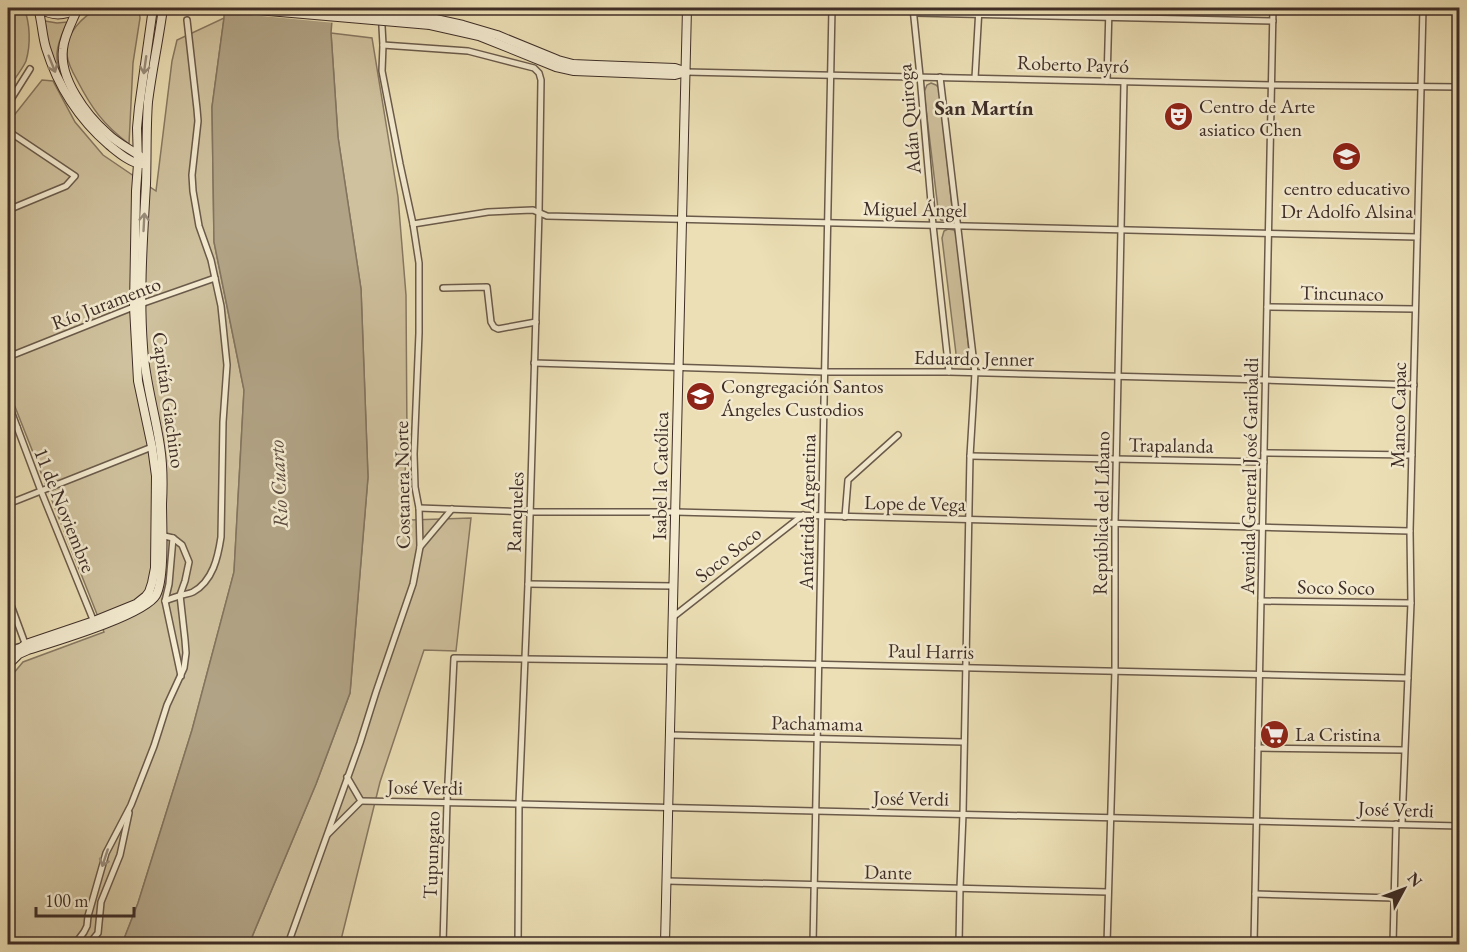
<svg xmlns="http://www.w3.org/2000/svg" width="1467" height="952" viewBox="0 0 1467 952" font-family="'EB Garamond',serif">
<rect width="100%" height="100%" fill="#ecdfb5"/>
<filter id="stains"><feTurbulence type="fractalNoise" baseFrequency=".00333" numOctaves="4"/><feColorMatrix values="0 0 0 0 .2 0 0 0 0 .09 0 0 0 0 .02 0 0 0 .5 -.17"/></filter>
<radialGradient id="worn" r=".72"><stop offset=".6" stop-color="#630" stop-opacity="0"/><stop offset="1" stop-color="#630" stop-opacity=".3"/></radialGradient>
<g fill="#cfc19d" stroke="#877862" stroke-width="1.5">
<path d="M 8,8 L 24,8 C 30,23 31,44 26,61 C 23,68 17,75 13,82 L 8,78 Z"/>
<path d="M 99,8 L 139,8 L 140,18 L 133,63 L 129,144 C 103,124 92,109 77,80 C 73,73 68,63 67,55 C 64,34 83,16 99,8 Z"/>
<polygon points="224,18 212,107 214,242 244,390 234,572 192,730 138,903 122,944 8,944 8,680 23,662 104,632 8,389 8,123 42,80 53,81 75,122 103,155 156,191 172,61 177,40"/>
<path d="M 45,21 L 57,23 L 67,22 C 63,32 58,41 57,53 C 55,88 103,133 127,155 L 103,136 L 65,90 L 54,64 L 47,38 Z"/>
<polygon points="331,33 372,38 398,197 406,295 407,438 405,475 410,520 471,518 456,651 424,650 380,782 340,944 249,944 316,784 350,693 368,477 361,289 338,137"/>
<polygon points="931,83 936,85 939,88 953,216 950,220 947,221 941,220 939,217 924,92 927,85"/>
<path d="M 948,229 L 954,230 L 957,236 L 970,361 C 966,367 961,368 957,362 L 942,238 L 944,231 Z"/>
</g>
<polygon fill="#b1a385" stroke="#83745f" stroke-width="1.5" points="224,8 333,8 331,33 338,137 361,289 368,477 350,693 316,784 249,944 122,944 138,903 192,730 234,572 244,390 214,242 212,107 224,18"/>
<polygon fill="#ecdfb5" points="221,8 336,8 335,23 221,12"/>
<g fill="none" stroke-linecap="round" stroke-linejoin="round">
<defs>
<g id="minor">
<polyline points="502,8 543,9 542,8"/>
<polyline points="913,8 920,76 933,225 949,372"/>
<polyline points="914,13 1273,21"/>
<polyline points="383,45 468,51 534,68 539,73 541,80 539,212 528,584 519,804 518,944"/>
<polyline points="686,72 1272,85 1460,87"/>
<polyline points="940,77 975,373 970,456 963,814 960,888 959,944"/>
<polyline points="975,78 979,8"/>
<polyline points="1107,81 1109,8"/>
<polyline points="8,104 30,69"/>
<polyline points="8,131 75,176 66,186 8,210"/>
<polyline points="413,224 488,212 533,210 547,216 1417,237"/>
<polyline points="443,288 487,287 491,322 494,327 498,329 536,322"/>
<polyline points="1267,307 1415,309"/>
<polyline points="8,357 141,304 215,278"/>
<polyline points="534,363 825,372 949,372 1266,380 1414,385"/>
<polyline points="8,403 41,491 94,622"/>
<polyline points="8,430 17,427"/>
<polyline points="1264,453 1412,455"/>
<polyline points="970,456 1264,462"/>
<polyline points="8,504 152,447"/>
<polyline points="419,508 530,512 675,512 1410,531"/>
<polyline points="845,517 848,480 898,435"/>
<polyline points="173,538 169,584 165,601 181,676"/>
<polyline points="420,547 452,509"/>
<polyline points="528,584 673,586"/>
<polyline points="8,597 26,646"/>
<path d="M 165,601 C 170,599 175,597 179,596 C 184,594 189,594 193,592 C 213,581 218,557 221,537 L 223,422 L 227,365 L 221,306 L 211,260 L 199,226 L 193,191 L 192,175 L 198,121 L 197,109 L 187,20"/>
<polyline points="1261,601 1411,603"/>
<polyline points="673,617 803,515"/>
<polyline points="8,651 18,647"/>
<polyline points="1457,678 1460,678"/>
<polyline points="670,735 964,742"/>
<polyline points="1258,748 1404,750"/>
<polyline points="361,801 519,804 1460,826"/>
<polyline points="1402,823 1411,603 1410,531 1423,8"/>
<polyline points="328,834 361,801 347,777"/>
<polyline points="667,881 1108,892"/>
<polyline points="1255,894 1394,898"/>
<polyline points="75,944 84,932 87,926 88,916 106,853 131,805 154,746 167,705 184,668 186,653 185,640 180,595 185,581 189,562 182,545 173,538 160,535"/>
<polyline points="89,944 98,933 101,902 120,855 129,813"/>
<polyline points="288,944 360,743 376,692 413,584 420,547 419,508 415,487 414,454 419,333 419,263 413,224 400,164 382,71 383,45 381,8"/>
<polyline points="443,944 447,802 454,658 672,661 1408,678"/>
<polyline points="813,944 832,8"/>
<polyline points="1107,944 1115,670 1115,523 1124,82"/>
<polyline points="1254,944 1273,8"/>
<polyline points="1393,944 1396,824"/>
</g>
<g id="secondary">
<path d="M 38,8 C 42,21 42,35 46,48 C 58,87 79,119 109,145 C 119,153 129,162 141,164"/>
<path d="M 39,8 C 52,17 65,16 78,8"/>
<path d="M 77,10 C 72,22 64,36 63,49 C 59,78 86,115 107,133 C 117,143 130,149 141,157"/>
<polyline points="431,18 463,25 497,35 558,60 573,64 596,65 675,68 684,71"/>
<polyline points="430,25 479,36 556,67 574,71 675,75 686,72"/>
<polyline points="8,657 26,644 94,621 136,604 146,596 149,592 152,583 155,568 156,476 152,447 138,381 134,307 136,191 138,164 137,128 139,107 153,8"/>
<path d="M 8,665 L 19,654 L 28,650 C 53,642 145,615 156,595 C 165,579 162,525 162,504 C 163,485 163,465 160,446 C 155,412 145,381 143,347 C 139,293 143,238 146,184 C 147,156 146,129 148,102 C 152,70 159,39 163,8"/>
<polyline points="665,944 687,8"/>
</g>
</defs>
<use href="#minor" stroke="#6a5a4a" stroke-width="8"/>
<use href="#secondary" stroke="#3f2e27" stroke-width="10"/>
<use href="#minor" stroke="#f3eacf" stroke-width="5"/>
<use href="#secondary" stroke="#f3eacf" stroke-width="8"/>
<defs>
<g id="secondary-bridge">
<polyline points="234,8 430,25"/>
<polyline points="317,8 431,18"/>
</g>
</defs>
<use href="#secondary-bridge" stroke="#3f2e27" stroke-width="10" stroke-linecap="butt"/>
<use href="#secondary-bridge" stroke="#f3eacf" stroke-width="8"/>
</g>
<defs><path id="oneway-shaft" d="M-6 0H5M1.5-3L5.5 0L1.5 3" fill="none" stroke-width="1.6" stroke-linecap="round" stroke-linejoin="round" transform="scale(1.5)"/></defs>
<g stroke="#998c7b">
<use href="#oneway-shaft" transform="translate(52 64) rotate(68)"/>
<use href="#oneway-shaft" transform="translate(145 65) rotate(98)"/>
<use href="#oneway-shaft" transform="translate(144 222) rotate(-87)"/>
<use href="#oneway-shaft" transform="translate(105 858) rotate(108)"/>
</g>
<defs>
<symbol id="theatre-disc" viewBox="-11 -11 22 22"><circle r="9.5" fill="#8f2418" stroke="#f3eacf"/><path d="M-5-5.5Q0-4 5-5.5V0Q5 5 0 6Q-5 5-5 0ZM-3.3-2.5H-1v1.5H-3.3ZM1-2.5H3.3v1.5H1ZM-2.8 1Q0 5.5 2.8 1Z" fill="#fff"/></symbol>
<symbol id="school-disc" viewBox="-11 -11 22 22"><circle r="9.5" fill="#8f2418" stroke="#f3eacf"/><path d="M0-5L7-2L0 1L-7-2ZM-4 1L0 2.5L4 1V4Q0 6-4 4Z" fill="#fff"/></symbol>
<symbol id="supermarket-disc" viewBox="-11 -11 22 22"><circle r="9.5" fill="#8f2418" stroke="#f3eacf"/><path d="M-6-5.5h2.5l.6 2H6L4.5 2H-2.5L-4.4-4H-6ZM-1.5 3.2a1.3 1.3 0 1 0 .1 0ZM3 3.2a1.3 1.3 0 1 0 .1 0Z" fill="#fff"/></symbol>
</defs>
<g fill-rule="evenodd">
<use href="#theatre-disc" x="1162" y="100" width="33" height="33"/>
<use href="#school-disc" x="1330" y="140" width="33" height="33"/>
<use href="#school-disc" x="684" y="380" width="33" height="33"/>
<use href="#supermarket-disc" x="1258" y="718" width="33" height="33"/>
</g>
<g text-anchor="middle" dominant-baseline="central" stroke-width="5" stroke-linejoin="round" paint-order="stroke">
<g font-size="20" fill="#3f2e27" stroke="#f3eacf">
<text transform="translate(1073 64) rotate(2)">Roberto Payró</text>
<text transform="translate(909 119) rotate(-95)">Adán Quiroga</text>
<text transform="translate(915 209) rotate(1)">Miguel Ángel</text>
<text transform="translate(1342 293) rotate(1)">Tincunaco</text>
<text transform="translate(106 303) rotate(-21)">Río Juramento</text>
<text transform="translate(974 358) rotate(1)">Eduardo Jenner</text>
<text transform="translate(169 400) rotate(82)">Capitán Giachino</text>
<text transform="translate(1398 415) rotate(-89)">Manco Capac</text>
<text transform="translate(1171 445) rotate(1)">Trapalanda</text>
<text transform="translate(660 476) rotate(-89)">Isabel la Católica</text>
<text transform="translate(1249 476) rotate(-89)">Avenida General José Garibaldi</text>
<text transform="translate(402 485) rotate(-91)">Costanera Norte</text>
<text transform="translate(915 503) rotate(1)">Lope de Vega</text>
<text transform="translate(65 510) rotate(68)">11 de Noviembre</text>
<text transform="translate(515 512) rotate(-88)">Ranqueles</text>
<text transform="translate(807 512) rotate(-89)">Antártida Argentina</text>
<text transform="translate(1101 513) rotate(-89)">República del Líbano</text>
<text transform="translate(728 554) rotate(-38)">Soco Soco</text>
<text transform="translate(1336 587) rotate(1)">Soco Soco</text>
<text transform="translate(931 651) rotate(1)">Paul Harris</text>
<text transform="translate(817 723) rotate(1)">Pachamama</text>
<text transform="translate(425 787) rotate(1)">José Verdi</text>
<text transform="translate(911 798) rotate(1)">José Verdi</text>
<text transform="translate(1396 809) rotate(2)">José Verdi</text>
<text transform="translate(431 855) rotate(-88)">Tupungato</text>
<text transform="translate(888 872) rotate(1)">Dante</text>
</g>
<g font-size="20" fill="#3f2e27" stroke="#f3eacf" text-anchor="start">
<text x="1199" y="106">Centro de Arte<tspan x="1199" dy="23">asiatico Chen</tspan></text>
<text x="1347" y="188" text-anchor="middle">centro educativo<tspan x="1347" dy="23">Dr Adolfo Alsina</tspan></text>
<text x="721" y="386">Congregación Santos<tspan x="721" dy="23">Ángeles Custodios</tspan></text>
<text x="1295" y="734">La Cristina</text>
</g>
<g font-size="21" font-weight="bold" fill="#3f2e27" stroke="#f3eacf">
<text x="984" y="107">San Martín</text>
</g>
<g font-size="21" font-style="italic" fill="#5c4b3e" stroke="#f3eacf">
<text transform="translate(278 484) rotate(-93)">Río Cuarto</text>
</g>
</g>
<rect width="1467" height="952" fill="none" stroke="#ecdfb5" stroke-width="30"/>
<rect x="9" y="9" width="1449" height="934" fill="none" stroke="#3f2e27" stroke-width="3"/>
<rect x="15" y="15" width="1437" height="922" fill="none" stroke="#3f2e27" stroke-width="1.5"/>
<g transform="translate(1404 889) rotate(49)" stroke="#f3eacf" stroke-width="4.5" paint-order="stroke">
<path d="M0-4.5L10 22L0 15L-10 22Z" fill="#3f2e27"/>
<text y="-9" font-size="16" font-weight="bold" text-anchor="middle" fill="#3f2e27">N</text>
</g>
<path d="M36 907v9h98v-9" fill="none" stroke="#3f2e27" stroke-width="3"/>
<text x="45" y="907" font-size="18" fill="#3f2e27" stroke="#f3eacf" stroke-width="4.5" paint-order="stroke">100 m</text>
<rect width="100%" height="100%" filter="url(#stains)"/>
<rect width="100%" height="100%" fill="url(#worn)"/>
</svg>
